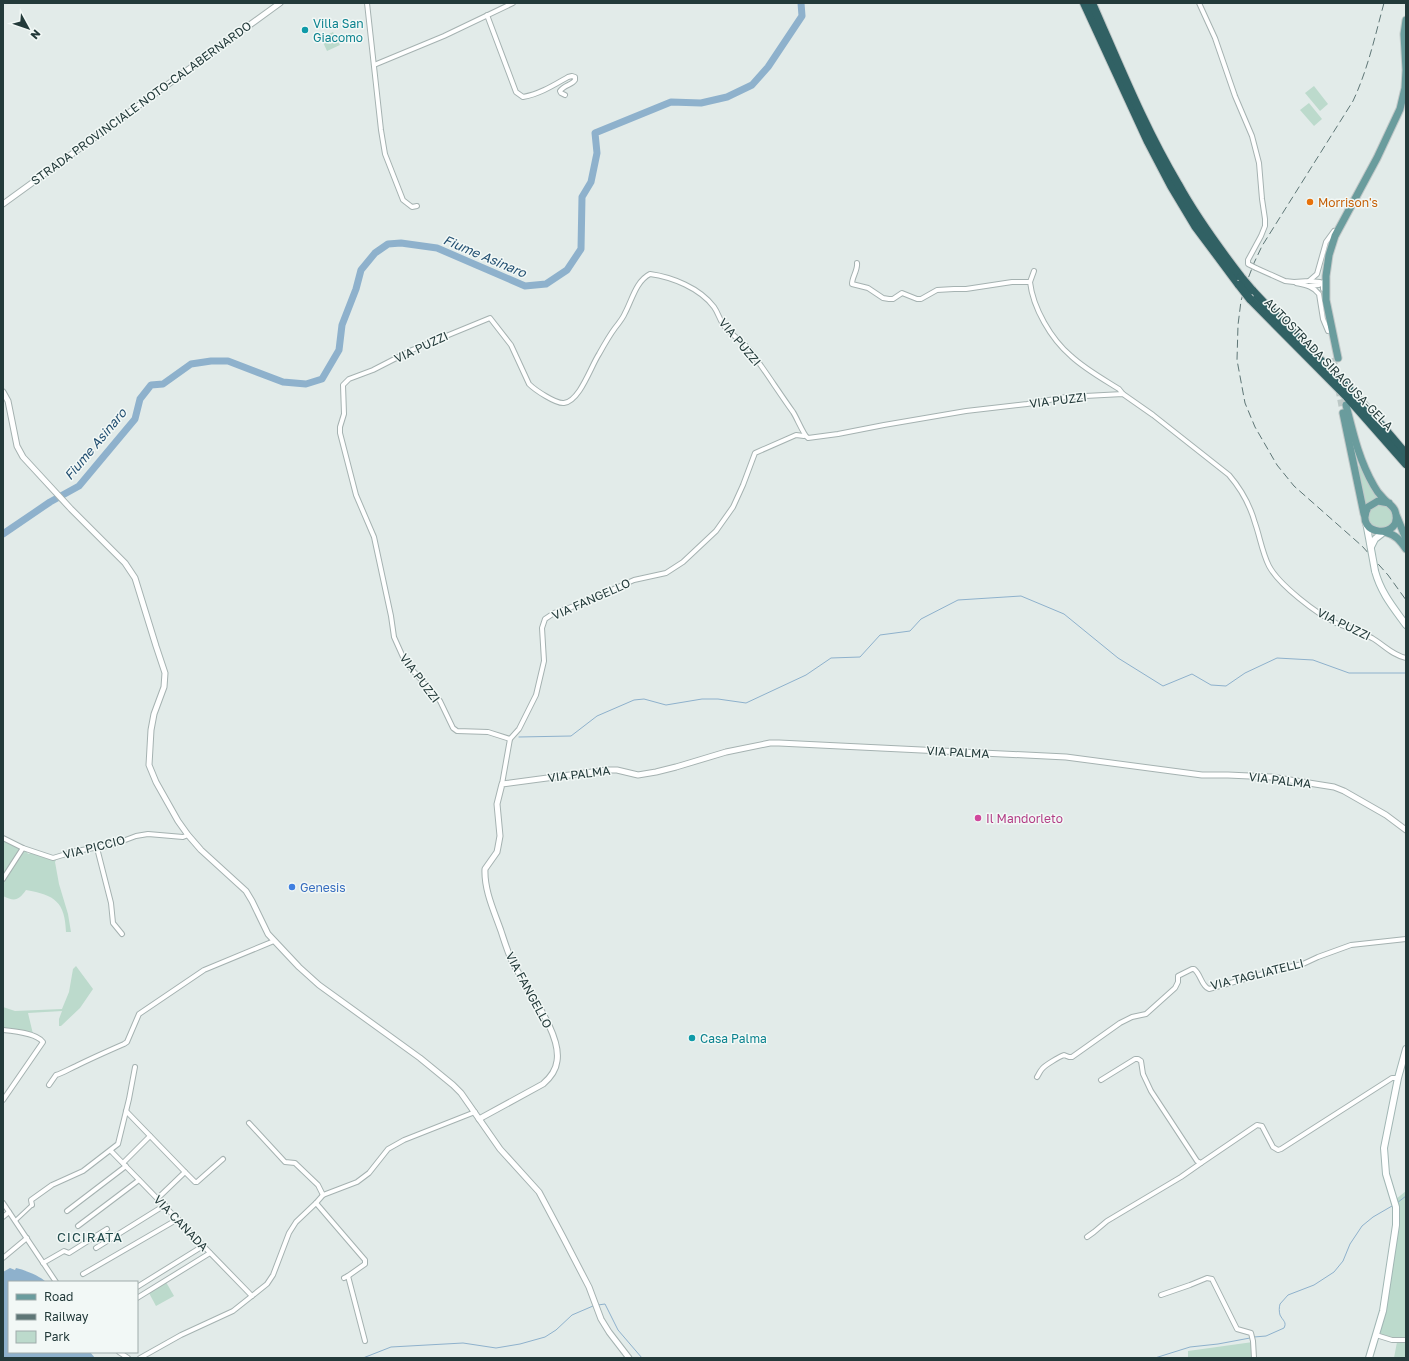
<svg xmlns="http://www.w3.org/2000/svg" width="1409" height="1361" viewBox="0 0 1409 1361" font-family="'Golos Text',sans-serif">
<rect width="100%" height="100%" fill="#e2ebe9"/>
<g fill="#bcdacc">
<polygon points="333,32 340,45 327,51 321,38"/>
<polygon points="1314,86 1328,104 1320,111 1305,93"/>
<polygon points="1309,103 1322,119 1314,126 1300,110"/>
<polygon points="1358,466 1361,467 1380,499 1366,507"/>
<polygon points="1385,504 1392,510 1393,522 1387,528 1373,527 1368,519 1369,510 1376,505"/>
<polygon points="3,840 20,848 20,850 3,877"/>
<path d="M 24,850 L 28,850 L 27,853 L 29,854 L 31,852 L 45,858 L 56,860 L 55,862 L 59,884 L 68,914 L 71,932 L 66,932 C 65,902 55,895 26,890 C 19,900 15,902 3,896 L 3,880 Z"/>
<polygon points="76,966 93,989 80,1008 61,1026 59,1026 59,1019 62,1011 28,1013 33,1034 3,1028 3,1007 15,1011 62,1009 69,992 73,969"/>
<path d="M 1406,1191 L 1406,1338 C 1398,1338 1386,1339 1380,1333 L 1384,1317 L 1396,1199 Z"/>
<polygon points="166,1282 174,1296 156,1306 149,1293"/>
<polygon points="1253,1342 1253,1358 1188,1358 1188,1351"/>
<polygon points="1397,1342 1406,1342 1406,1358 1394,1358"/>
</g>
<path fill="#8eb1cc" d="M 10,1268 L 15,1270 L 16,1268 C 25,1270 40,1276 46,1282 L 9,1282 L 9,1352 L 90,1352 L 95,1358 L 3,1358 L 3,1272 Z"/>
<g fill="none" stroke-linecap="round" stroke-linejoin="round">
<g stroke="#8eb1cc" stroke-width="1">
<polyline points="519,737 571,736 597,716 634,700 644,699 666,705 702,699 718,699 746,703 806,675 831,658 860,657 880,635 910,631 921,619 958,600 1021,596 1064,614 1118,658 1163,686 1192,674 1211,685 1226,686 1245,673 1277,658 1313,660 1349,673 1406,673"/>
<polyline points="1397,1203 1406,1196"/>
<polyline points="598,1305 605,1304 618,1330 642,1358"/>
<path d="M 1254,1337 L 1266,1336 L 1284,1328 C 1287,1322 1283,1321 1280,1315 C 1279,1311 1279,1308 1280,1304 L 1288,1295 L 1314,1285 L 1334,1272 L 1343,1261 L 1350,1244 L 1362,1226 L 1373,1217 L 1392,1206"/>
<polyline points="363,1358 391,1347 463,1343 496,1348 520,1344 545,1337 556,1330 572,1315 593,1306"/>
<polyline points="1155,1358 1190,1347 1218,1344 1250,1338"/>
</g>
<polyline stroke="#8eb1cc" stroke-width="7" points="3,534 50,502 79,486 135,419 140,399 151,385 163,384 191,364 211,361 228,361 283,382 306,384 322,379 339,350 342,325 356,289 361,270 375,253 388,244 401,243 437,248 525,286 546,284 567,270 581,249 582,197 591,182 597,153 595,133 671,102 701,103 727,97 752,85 768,67 802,16 801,3"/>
<polyline stroke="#bcc8c6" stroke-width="7" stroke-dasharray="7 3.5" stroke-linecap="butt" points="1333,358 1342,406"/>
<defs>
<polyline id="pedestrian" points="15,1221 32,1205"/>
<g id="minor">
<polyline points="367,3 381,130 385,154 403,200 412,207 417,206"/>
<polyline points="1199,3 1215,38 1235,96 1252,136 1259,163 1262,199 1265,219 1265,226 1261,236 1248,260 1248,264 1250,265"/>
<path d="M 487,15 L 516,92 L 523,97 C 540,94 554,85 568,77 L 572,76 L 575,77 L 575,80 C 572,85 564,85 560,91 L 561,93 L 565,95"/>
<polyline points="374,65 444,36 513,3"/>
<path d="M 857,263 C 858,270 852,277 852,284 L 868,288 L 883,298 L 889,299 L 893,299 L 902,293 L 917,299 L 921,299 L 937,290 L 954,289 L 966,289 L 1012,282 L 1030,282 C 1033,308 1051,339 1071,356 C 1085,369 1103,379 1119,389 L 1123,394"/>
<polyline points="1256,268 1285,281 1294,282 1309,281 1317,274 1326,242 1334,231"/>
<polyline points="1309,281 1320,282 1323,286 1323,289"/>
<polyline points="1030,282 1034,271"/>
<path d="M 1296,283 C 1305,285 1313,286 1319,294 L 1323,319 L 1328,331"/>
<polyline points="1309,286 1319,285 1323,282"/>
<path d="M 510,739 L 488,732 L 457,731 L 453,728 L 440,701 L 408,665 L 403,657 L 394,637 L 391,616 L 374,537 L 356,495 L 340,433 L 340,427 L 344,414 L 343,385 L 349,379 L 373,370 L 412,350 L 490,318 L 511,345 L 529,384 C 535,390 556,404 564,403 C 580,401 591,366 599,354 C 604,345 609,336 615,328 C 619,323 623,318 625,313 C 632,300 636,281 650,274 C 672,277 700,288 714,307 C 719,314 720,322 726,328 C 733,336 742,341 749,349 C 764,369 778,391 793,412 C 797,418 804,436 808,438 L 838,434 L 884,425 L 966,411 L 1027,404 L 1066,397 L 1123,394 L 1153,415 L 1229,475 C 1241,489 1250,505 1255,523 C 1260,537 1262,552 1269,566 C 1279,585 1317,614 1336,623 C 1348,628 1361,632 1372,638 C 1384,645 1392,655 1406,658"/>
<polyline points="502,784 510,739 519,729 536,695 544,661 542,628 545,619 554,613 580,604 634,580 666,573 683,562 716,531 733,507 743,485 755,453 796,435 804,436"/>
<polyline points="3,838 23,848 53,858 76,851 112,845 136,836 148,834 183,837 188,835"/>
<polyline points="97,848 111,903 113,923 122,934"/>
<polyline points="3,879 23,848"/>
<path d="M 3,1030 C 14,1031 36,1033 43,1042 L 3,1100"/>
<path d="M 1037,1077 C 1039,1074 1040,1071 1042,1069 C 1045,1065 1059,1057 1064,1055 L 1069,1057 L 1072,1057 L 1120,1023 L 1132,1017 L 1146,1014 L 1175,988 L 1178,982 L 1178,976 L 1192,969 L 1194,969 C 1201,974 1201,986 1209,989 L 1284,968 L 1303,964 L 1318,957 L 1351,945 L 1406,939"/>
<polyline points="1101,1080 1135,1059 1138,1059 1141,1061 1143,1074 1151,1091 1197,1161 1201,1163 1257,1125 1262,1126 1273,1147 1278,1150 1281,1149 1392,1078 1398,1078"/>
<path d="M 49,1085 L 56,1075 C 63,1073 69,1069 76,1066 C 92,1058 108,1051 124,1044 L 127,1042 L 139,1014 L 204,970 L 274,941"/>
<polyline points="126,1111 185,1172 158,1198"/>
<polyline points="249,1123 285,1162 295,1163 318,1185 323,1195"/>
<polyline points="111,1151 252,1296"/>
<polyline points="123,1163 150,1136"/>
<polyline points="185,1172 195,1182 197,1182 223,1159"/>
<polyline points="3,1203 56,1282"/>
<polyline points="316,1203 365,1260 365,1264 348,1276 344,1278"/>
<polyline points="32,1205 31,1200 52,1185 83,1171 118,1144 129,1099 135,1067"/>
<polyline points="67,1211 126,1166"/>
<polyline points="3,1217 9,1212"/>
<polyline points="78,1226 139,1180"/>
<polyline points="1087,1237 1094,1232 1107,1221 1181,1177 1201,1163"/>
<polyline points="96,1248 165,1205"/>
<polyline points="3,1258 27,1238"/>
<polyline points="43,1263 64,1251 69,1253 107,1229"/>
<polyline points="83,1274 178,1219"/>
<polyline points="348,1276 365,1341"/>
<polyline points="137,1287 203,1246"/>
<polyline points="1161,1295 1190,1285 1207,1278 1212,1279 1237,1329 1251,1333 1253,1341 1254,1358"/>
<polyline points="137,1298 210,1253"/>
<polyline points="1376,1335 1392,1340 1406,1340"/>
<polyline points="119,1352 128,1358"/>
<polyline points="140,1358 181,1335 233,1311 267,1284 273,1275 289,1233 296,1222 316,1203 323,1195 357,1182 369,1173 388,1149 404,1140 475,1112"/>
</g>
<g id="tertiary">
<polyline points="3,204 280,3"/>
<polyline points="3,392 8,401 17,446 23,457 71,509 125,563 135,578 156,646 165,673 164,687 154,714 151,730 149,765 156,782 178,821 188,835 201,850 246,891 252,901 268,934 299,967 319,985 420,1058 453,1085 461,1093 500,1149 539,1192 563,1237 589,1287 601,1319 609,1332 629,1358"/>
<path d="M 479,1119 L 543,1084 C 550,1078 556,1070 557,1061 C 562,1032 523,985 511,959 C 507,950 504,940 501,931 C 494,911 484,890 485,869 L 497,852 L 498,847 L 500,836 L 497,804 L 502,784 L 607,770 L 617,770 L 638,775 L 656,772 L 676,767 L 726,752 L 770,743 L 779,743 L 1066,757 L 1202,775 L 1228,775 L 1271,777 L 1334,787 L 1344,791 L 1386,815 L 1406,830"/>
</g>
<g id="secondary">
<polyline points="1366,522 1371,549"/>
<polyline points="1371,547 1375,539 1384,532"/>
<path d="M 1375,571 C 1381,593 1393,607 1406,625"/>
<polyline points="1369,1358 1383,1311 1396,1225 1396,1207 1386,1174 1384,1148 1398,1078 1406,1049"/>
</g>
<g id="primary">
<polyline points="1338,358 1326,300 1326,276 1329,255 1335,236 1377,158 1400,109 1405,88 1406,70 1404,34 1406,20"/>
<path d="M 1346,405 C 1353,433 1359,460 1374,486 C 1376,490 1380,495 1383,498 C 1387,503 1393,505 1395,511 C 1405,540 1352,537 1368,507 L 1378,501 L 1389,503"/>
<polyline points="1343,413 1364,514"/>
<polyline points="1397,517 1406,539"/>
<path d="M 1385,532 C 1396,535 1400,540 1406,549"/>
</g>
<g id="motorway">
<polyline points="1084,3 1148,142 1171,186 1195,226 1239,285"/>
<path d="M 1092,3 C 1119,64 1144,127 1178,184 C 1196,217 1218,247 1241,277"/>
<path d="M 1252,290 C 1284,325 1319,358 1352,392 C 1371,412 1388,433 1406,454"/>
<polyline points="1250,299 1347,397 1406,464"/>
</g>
</defs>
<use href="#pedestrian" stroke="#a5b2b1" stroke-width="5"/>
<use href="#minor" stroke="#a5b2b1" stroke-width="6"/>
<use href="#tertiary" stroke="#a5b2b1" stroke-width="7"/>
<use href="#secondary" stroke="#a1b6b4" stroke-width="8"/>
<use href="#primary" stroke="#c1c8c8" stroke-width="9"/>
<use href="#motorway" stroke="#c1c8c8" stroke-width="10"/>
<use href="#pedestrian" stroke="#fff" stroke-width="3"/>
<use href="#minor" stroke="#fff" stroke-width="4"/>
<use href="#tertiary" stroke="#fff" stroke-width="5"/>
<use href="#secondary" stroke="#fff" stroke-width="6"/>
<use href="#primary" stroke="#6a9c9d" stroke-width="7"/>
<use href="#motorway" stroke="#316164" stroke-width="8"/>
<path stroke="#5e7676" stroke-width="1" stroke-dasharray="8 4" stroke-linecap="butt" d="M 1384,3 C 1375,36 1368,69 1353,101 L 1262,246 L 1254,263 L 1246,284 L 1241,301 L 1238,325 L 1237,360 L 1245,403 L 1255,427 L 1277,465 L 1294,486 L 1362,546 L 1388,575 L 1406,600"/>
<defs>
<polyline id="minor-bridge" points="1250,265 1256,268"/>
<polyline id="secondary-bridge" points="1371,549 1375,571"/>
<g id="motorway-bridge">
<polyline points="1241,277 1252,290"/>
<polyline points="1239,285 1250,299"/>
</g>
</defs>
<use href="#minor-bridge" stroke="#a5b2b1" stroke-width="6" stroke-linecap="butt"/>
<use href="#secondary-bridge" stroke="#a1b6b4" stroke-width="8" stroke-linecap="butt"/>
<use href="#motorway-bridge" stroke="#c1c8c8" stroke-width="10" stroke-linecap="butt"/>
<use href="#minor-bridge" stroke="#fff" stroke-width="4"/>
<use href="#secondary-bridge" stroke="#fff" stroke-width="6"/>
<use href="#motorway-bridge" stroke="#316164" stroke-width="8"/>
</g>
<g fill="#0f9aa8" stroke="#f2f8f6" stroke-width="1.5">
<circle cx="305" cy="30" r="4"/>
<circle cx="692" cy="1038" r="4"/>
</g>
<circle fill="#e8710a" stroke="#f2f8f6" stroke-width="1.5" cx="1310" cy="202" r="4"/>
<circle fill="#d1479c" stroke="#f2f8f6" stroke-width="1.5" cx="978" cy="818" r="4"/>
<circle fill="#3f7fe0" stroke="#f2f8f6" stroke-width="1.5" cx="292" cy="887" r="4"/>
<g text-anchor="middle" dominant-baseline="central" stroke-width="3" stroke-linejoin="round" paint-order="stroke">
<g font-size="12" fill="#0d838f" stroke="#f2f8f6" text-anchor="start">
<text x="313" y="23">Villa San<tspan x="313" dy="14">Giacomo</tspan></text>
<text x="700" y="1038">Casa Palma</text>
</g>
<g font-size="12" fill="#233a3a" stroke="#f2f8f6">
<text transform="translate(141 103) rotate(-36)">STRADA PROVINCIALE NOTO-CALABERNARDO</text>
<text transform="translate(740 342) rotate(50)">VIA PUZZI</text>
<text transform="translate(421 347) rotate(-25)">VIA PUZZI</text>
<text transform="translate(1329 364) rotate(46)">AUTOSTRADA SIRACUSA-GELA</text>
<text transform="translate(1058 400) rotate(-7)">VIA PUZZI</text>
<text transform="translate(591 599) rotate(-24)">VIA FANGELLO</text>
<text transform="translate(1344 624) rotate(26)">VIA PUZZI</text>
<text transform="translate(420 678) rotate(53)">VIA PUZZI</text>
<text transform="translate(958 752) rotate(3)">VIA PALMA</text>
<text transform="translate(579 774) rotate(-7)">VIA PALMA</text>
<text transform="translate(1280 780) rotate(7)">VIA PALMA</text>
<text transform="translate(94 847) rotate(-14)">VIA PICCIO</text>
<text transform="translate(1257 974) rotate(-14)">VIA TAGLIATELLI</text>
<text transform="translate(529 990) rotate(62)">VIA FANGELLO</text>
<text transform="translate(181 1223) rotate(46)">VIA CANADA</text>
</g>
<g font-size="12" fill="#c56008" stroke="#f2f8f6" text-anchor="start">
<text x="1318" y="202">Morrison's</text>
</g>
<g font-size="12" fill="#b23c85" stroke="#f2f8f6" text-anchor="start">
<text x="986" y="818">Il Mandorleto</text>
</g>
<g font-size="12" fill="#366cbe" stroke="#f2f8f6" text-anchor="start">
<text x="300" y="887">Genesis</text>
</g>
<g font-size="13" font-style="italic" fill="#224f71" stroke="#f2f8f6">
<text transform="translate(485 256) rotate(23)">Fiume Asinaro</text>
<text transform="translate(95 444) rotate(-50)">Fiume Asinaro</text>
</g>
<g font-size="13" letter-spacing="1" fill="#214a4b" stroke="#f2f8f6">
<text x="90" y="1237">CICIRATA</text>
</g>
</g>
<rect width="1409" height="1361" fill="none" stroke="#233a3a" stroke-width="8"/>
<rect x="8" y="1281" width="130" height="72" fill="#f2f8f6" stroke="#9facab"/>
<rect x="16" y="1294" width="20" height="6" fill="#6a9c9d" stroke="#9facab"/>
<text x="44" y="1301" font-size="12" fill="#233a3a">Road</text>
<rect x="16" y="1314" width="20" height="6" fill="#5e7676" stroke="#9facab"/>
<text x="44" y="1321" font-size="12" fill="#233a3a">Railway</text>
<rect x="16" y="1331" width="20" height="12" fill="#bcdacc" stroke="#9facab"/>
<text x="44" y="1341" font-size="12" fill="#233a3a">Park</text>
<g transform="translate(28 28) rotate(130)" stroke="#f2f8f6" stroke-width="3" paint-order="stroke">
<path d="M0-3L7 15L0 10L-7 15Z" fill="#233a3a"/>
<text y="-6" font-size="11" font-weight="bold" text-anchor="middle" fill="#233a3a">N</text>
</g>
</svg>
